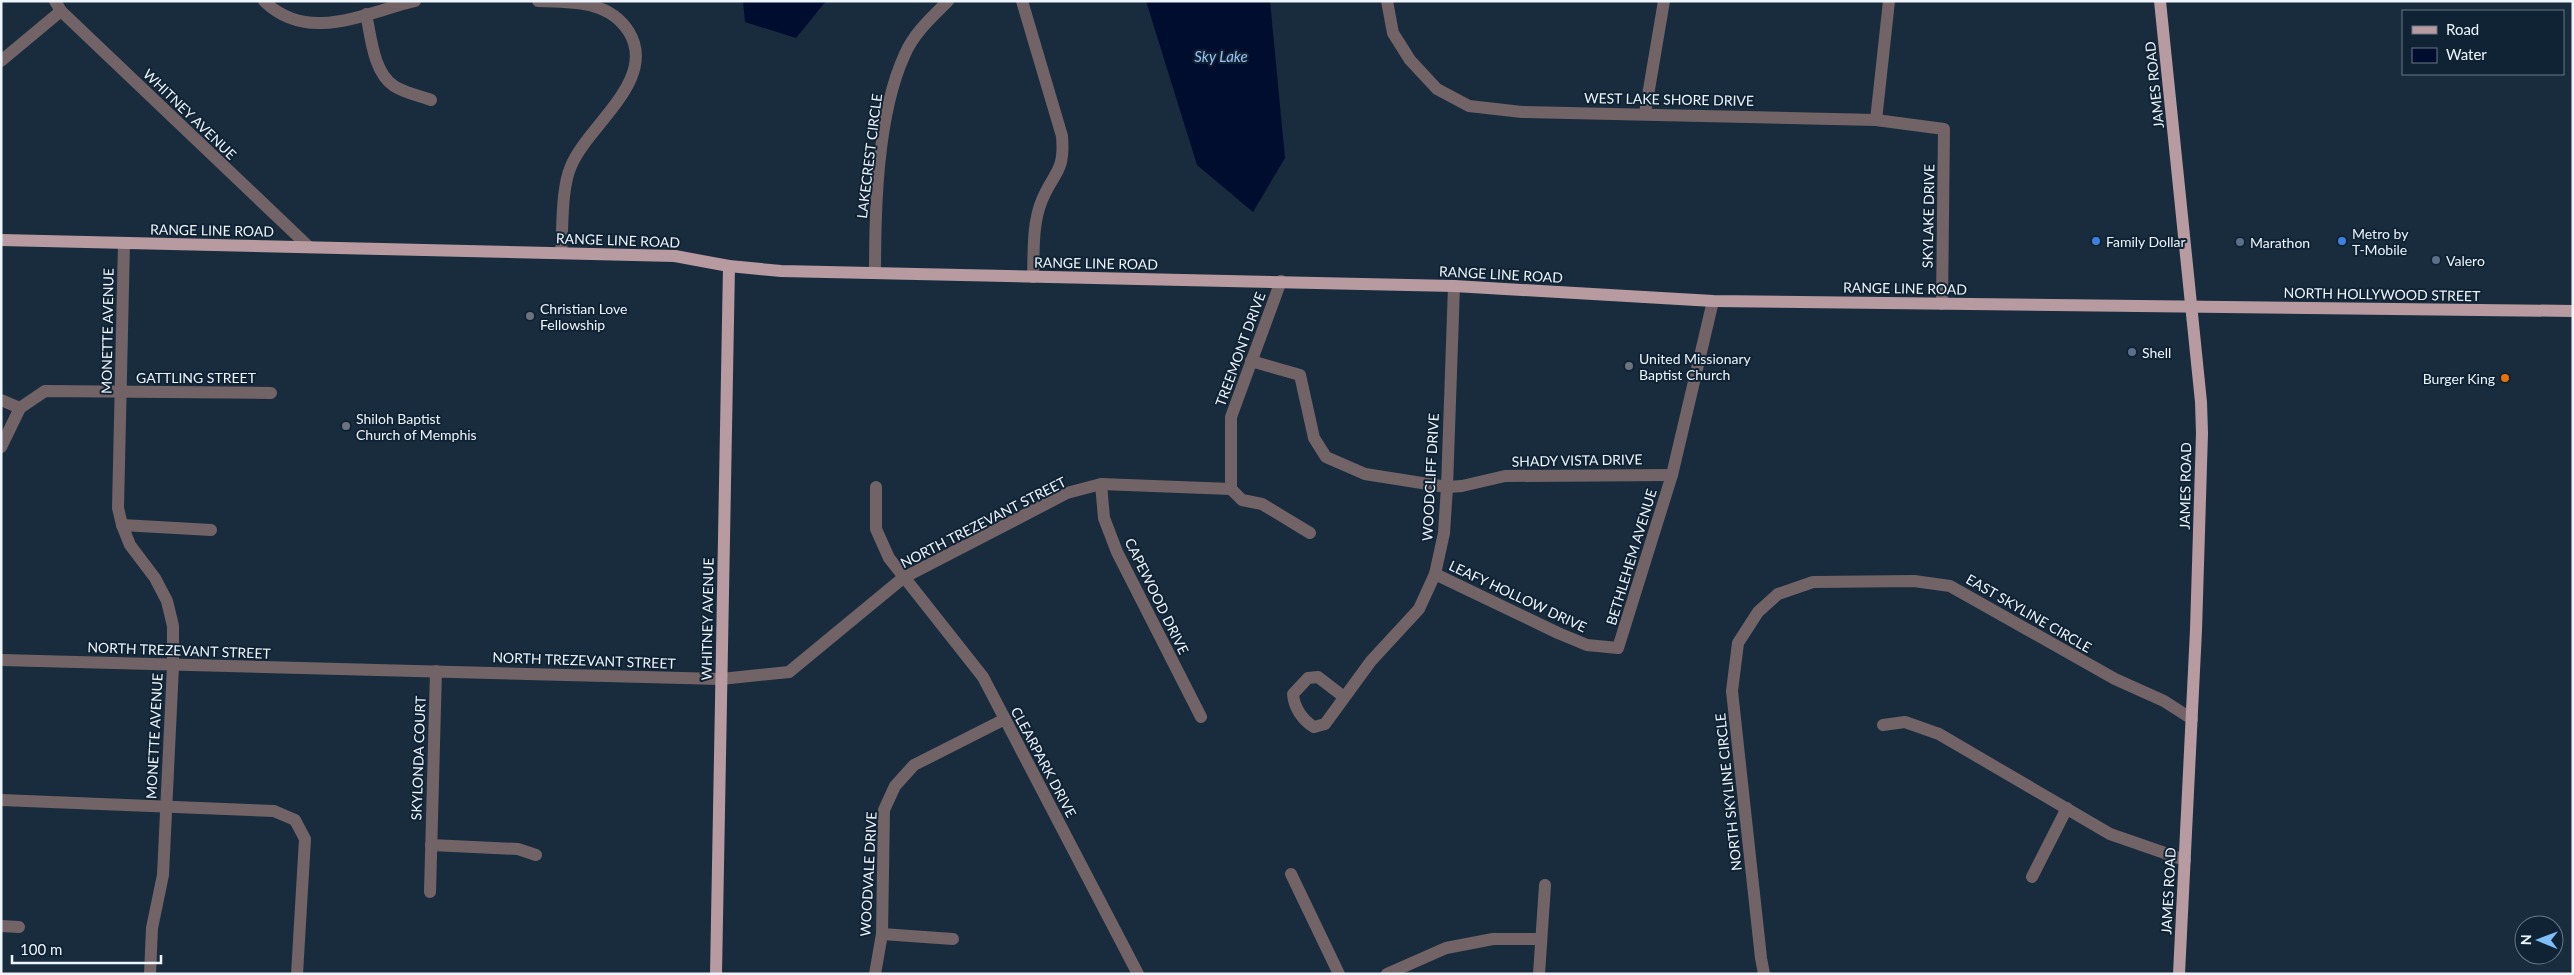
<svg xmlns="http://www.w3.org/2000/svg" width="2574" height="975" viewBox="0 0 2574 975" font-family="Lato,sans-serif">
<rect width="100%" height="100%" fill="#192c3e"/>
<g fill="#000d2f">
<polygon points="743,1 826,1 796,38 745,22"/>
<polygon points="1146,1 1270,1 1285,158 1253,212 1197,165"/>
</g>
<g fill="none" stroke-linecap="round" stroke-linejoin="round">
<g stroke="#726366" stroke-width="12">
<polyline points="55,1 61,11 308,246"/>
<path d="M 264,1 C 308,44 364,13 415,1"/>
<path d="M 538,1 C 572,2 609,0 629,32 C 658,80 588,125 571,166 C 561,189 563,227 561,252"/>
<path d="M 1022,1 L 1062,136 C 1065,173 1054,171 1042,200 C 1032,224 1034,252 1033,277"/>
<polyline points="1387,1 1393,33 1410,60 1437,89 1469,106 1522,112 1876,120 1944,129 1942,304"/>
<path d="M 366,14 C 371,36 373,72 394,86 C 405,93 420,96 431,100"/>
<polyline points="1,61 61,11"/>
<polyline points="1645,113 1664,1"/>
<polyline points="1876,120 1889,1"/>
<polyline points="124,243 118,508 122,525 130,545 155,578 167,601 173,626 173,666 163,875 152,928 150,974"/>
<path d="M 875,273 C 875,208 877,114 905,54 C 914,33 932,17 948,1"/>
<polyline points="1251,361 1300,375 1314,438 1326,457 1365,474 1447,487 1462,486 1505,476 1672,475"/>
<polyline points="1,400 20,408"/>
<polyline points="1,447 20,408 45,391 271,393"/>
<polyline points="1101,484 1104,518 1117,552 1201,717"/>
<polyline points="876,487 876,529 889,558 983,677 1138,974"/>
<polyline points="1231,489 1231,417 1281,281"/>
<polyline points="1231,489 1242,500 1262,504 1310,533"/>
<polyline points="122,525 211,530"/>
<polyline points="1435,574 1558,633 1587,645 1618,648 1672,475 1713,301"/>
<polyline points="1,660 721,679 789,672 903,578 1067,493 1101,484 1231,489"/>
<path d="M 1344,697 L 1318,677 L 1308,678 L 1293,694 C 1294,707 1302,720 1314,727 L 1325,724 L 1371,661 L 1419,609 L 1435,574 L 1444,533 L 1447,487 L 1454,286"/>
<polyline points="1883,725 1905,722 1939,734 2110,834 2185,860"/>
<polyline points="1,800 274,811 295,820 305,839 297,974"/>
<polyline points="431,845 518,849 536,855"/>
<polyline points="1291,874 1339,974"/>
<polyline points="2032,877 2067,808"/>
<polyline points="430,892 436,671"/>
<polyline points="1,926 19,927"/>
<polyline points="882,934 953,939"/>
<polyline points="875,974 882,934 884,810 895,786 914,765 1005,719"/>
<polyline points="1387,974 1446,948 1493,939 1541,939"/>
<polyline points="1539,974 1545,885"/>
<polyline points="1764,974 1761,958 1732,691 1738,643 1758,612 1778,594 1813,582 1914,581 1950,586 2115,679 2164,701 2192,719"/>
</g>
<g stroke="#b89ba1" stroke-width="12">
<polyline points="2160,1 2201,402 2202,433 2196,630 2179,974"/>
<polyline points="1,240 675,256 729,266 781,271 1454,286 1713,301 2573,311"/>
<polyline points="716,974 729,266"/>
</g>
</g>
<g fill="#3f7fe0" stroke="#102334" stroke-width="2">
<circle cx="2096" cy="241" r="5"/>
<circle cx="2342" cy="241" r="5"/>
</g>
<g fill="#5c6f8a" stroke="#102334" stroke-width="2">
<circle cx="2240" cy="242" r="5"/>
<circle cx="2436" cy="260" r="5"/>
<circle cx="2132" cy="352" r="5"/>
</g>
<g fill="#6b7280" stroke="#102334" stroke-width="2">
<circle cx="530" cy="316" r="5"/>
<circle cx="1629" cy="366" r="5"/>
<circle cx="346" cy="426" r="5"/>
</g>
<circle fill="#e8710a" stroke="#102334" stroke-width="2" cx="2505" cy="378" r="5"/>
<g text-anchor="middle" dominant-baseline="central" stroke-width="4" stroke-linejoin="round" paint-order="stroke">
<g font-size="14" fill="#eef5fd" stroke="#102334">
<text transform="translate(2154 85) rotate(-96)">JAMES ROAD</text>
<text transform="translate(1669 99) rotate(1)">WEST LAKE SHORE DRIVE</text>
<text transform="translate(190 114) rotate(44)">WHITNEY AVENUE</text>
<text transform="translate(869 156) rotate(-83)">LAKECREST CIRCLE</text>
<text transform="translate(1928 216) rotate(-89)">SKYLAKE DRIVE</text>
<text transform="translate(212 230) rotate(1)">RANGE LINE ROAD</text>
<text transform="translate(618 240) rotate(2)">RANGE LINE ROAD</text>
<text transform="translate(1096 263) rotate(1)">RANGE LINE ROAD</text>
<text transform="translate(1501 274) rotate(3)">RANGE LINE ROAD</text>
<text transform="translate(1905 288) rotate(1)">RANGE LINE ROAD</text>
<text transform="translate(2382 294) rotate(1)">NORTH HOLLYWOOD STREET</text>
<text transform="translate(107 331) rotate(-89)">MONETTE AVENUE</text>
<text transform="translate(1240 349) rotate(-70)">TREEMONT DRIVE</text>
<text x="196" y="377">GATTLING STREET</text>
<text transform="translate(1577 460) rotate(-1)">SHADY VISTA DRIVE</text>
<text transform="translate(1430 477) rotate(-87)">WOODCLIFF DRIVE</text>
<text transform="translate(2185 486) rotate(-89)">JAMES ROAD</text>
<text transform="translate(983 522) rotate(-27)">NORTH TREZEVANT STREET</text>
<text transform="translate(1631 557) rotate(-73)">BETHLEHEM AVENUE</text>
<text transform="translate(1157 596) rotate(64)">CAPEWOOD DRIVE</text>
<text transform="translate(1518 596) rotate(25)">LEAFY HOLLOW DRIVE</text>
<text transform="translate(2029 613) rotate(30)">EAST SKYLINE CIRCLE</text>
<text transform="translate(707 619) rotate(-89)">WHITNEY AVENUE</text>
<text transform="translate(179 650) rotate(2)">NORTH TREZEVANT STREET</text>
<text transform="translate(584 660) rotate(2)">NORTH TREZEVANT STREET</text>
<text transform="translate(154 736) rotate(-87)">MONETTE AVENUE</text>
<text transform="translate(418 758) rotate(-88)">SKYLONDA COURT</text>
<text transform="translate(1044 762) rotate(62)">CLEARPARK DRIVE</text>
<text transform="translate(1728 792) rotate(-96)">NORTH SKYLINE CIRCLE</text>
<text transform="translate(868 874) rotate(-87)">WOODVALE DRIVE</text>
<text transform="translate(2168 891) rotate(-87)">JAMES ROAD</text>
</g>
<g font-size="14" fill="#eef5fd" stroke="#102334" text-anchor="start">
<text x="2352" y="233">Metro by<tspan x="2352" dy="16">T-Mobile</tspan></text>
<text x="2106" y="241">Family Dollar</text>
<text x="2250" y="242">Marathon</text>
<text x="2446" y="260">Valero</text>
<text x="540" y="308">Christian Love<tspan x="540" dy="16">Fellowship</tspan></text>
<text x="2142" y="352">Shell</text>
<text x="1639" y="358">United Missionary<tspan x="1639" dy="16">Baptist Church</tspan></text>
<text x="2495" y="378" text-anchor="end">Burger King</text>
<text x="356" y="418">Shiloh Baptist<tspan x="356" dy="16">Church of Memphis</tspan></text>
</g>
<g font-size="15" font-style="italic" fill="#9bc0f4" stroke="#102334">
<text x="1221" y="56">Sky Lake</text>
</g>
</g>
<rect width="2574" height="975" fill="none" stroke="#eef5fd" stroke-width="5"/>
<rect x="2402" y="10" width="162" height="65" fill="#102334" stroke="#697784"/>
<rect x="2412" y="26" width="25" height="8" fill="#b89ba1" stroke="#697784"/>
<text x="2446" y="35" font-size="15" fill="#eef5fd">Road</text>
<rect x="2412" y="48" width="25" height="15" fill="#000d2f" stroke="#697784"/>
<text x="2446" y="60" font-size="15" fill="#eef5fd">Water</text>
<g transform="translate(2539 940) rotate(271)"><circle r="24" fill="#102334" stroke="#697784"/>
<path d="M0-4L9 19L0 12L-9 19Z" fill="#7ebef9"/>
<text y="-8" font-size="14" font-weight="bold" text-anchor="middle" fill="#eef5fd">N</text>
</g>
<path d="M12 955v8h149v-8" fill="none" stroke="#eef5fd" stroke-width="2.5"/>
<text x="20" y="955" font-size="15" fill="#eef5fd" stroke="#102334" stroke-width="4" paint-order="stroke">100 m</text>
</svg>
